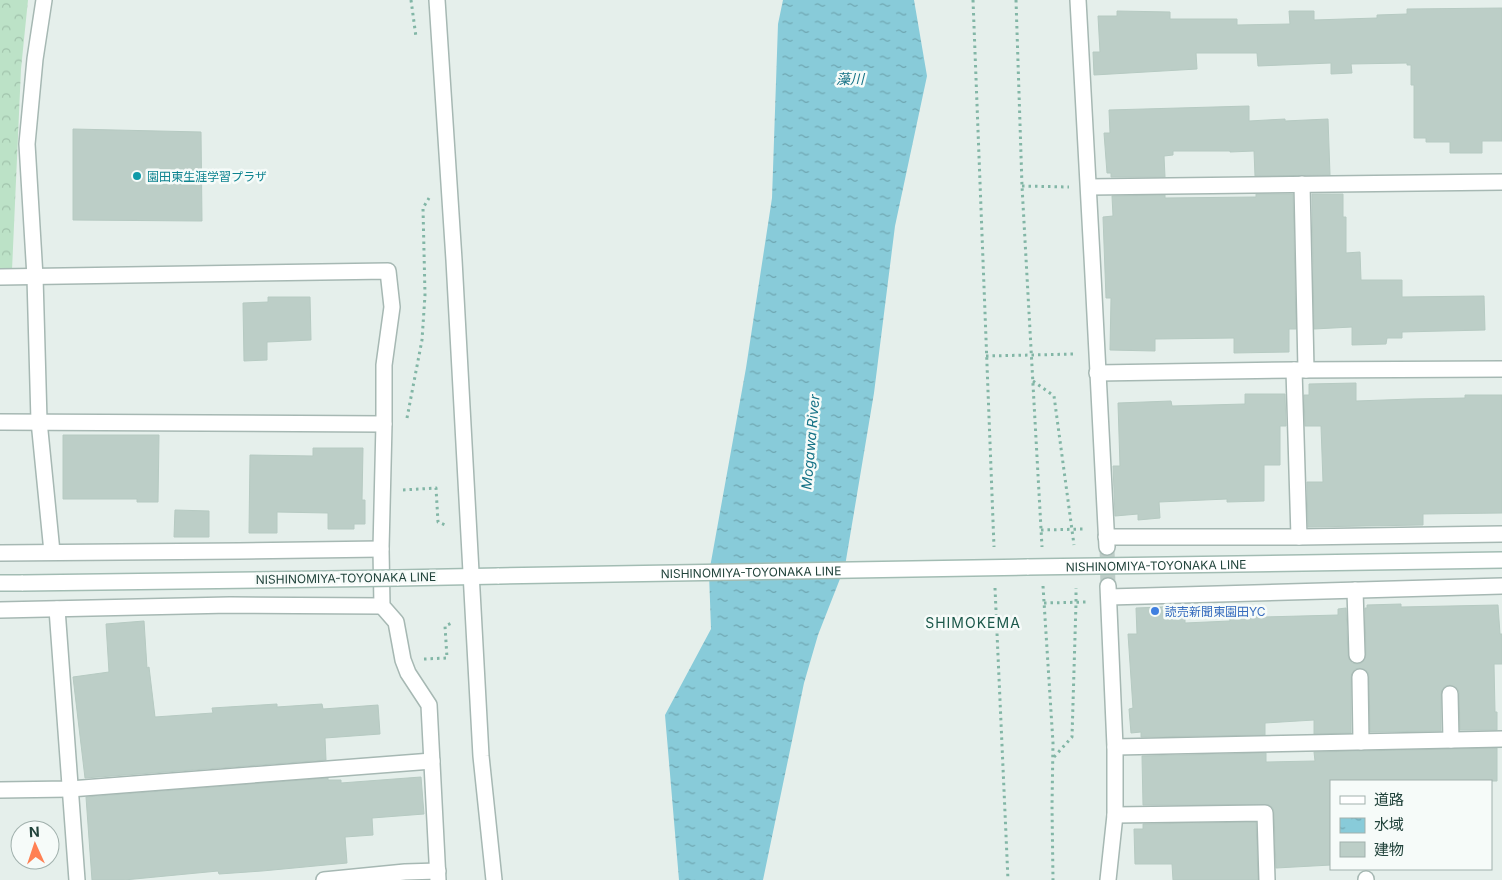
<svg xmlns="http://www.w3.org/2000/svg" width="1502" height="880" viewBox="0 0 1502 880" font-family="Inter,'Noto Sans JP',sans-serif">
<defs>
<pattern id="forest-crowns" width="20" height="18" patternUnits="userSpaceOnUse" patternTransform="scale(1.25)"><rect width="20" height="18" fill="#bce2c7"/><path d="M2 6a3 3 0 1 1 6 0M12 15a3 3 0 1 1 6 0" fill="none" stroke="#a1c3ac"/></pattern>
<pattern id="water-ripples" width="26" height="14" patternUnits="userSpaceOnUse" patternTransform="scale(1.25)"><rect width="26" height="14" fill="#88cbd9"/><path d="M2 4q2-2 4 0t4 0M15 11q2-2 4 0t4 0" fill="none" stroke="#6fa6b1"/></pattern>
</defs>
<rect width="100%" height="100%" fill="#e5efeb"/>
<polygon fill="url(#forest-crowns)" points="0,0 28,0 21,69 12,270 0,269"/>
<polygon fill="url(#water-ripples)" points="783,0 914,0 927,76 895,226 874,393 845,566 818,635 804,683 763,880 679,880 665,715 711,629 709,573 746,368 772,198 778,24"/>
<g fill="#bccec7" stroke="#b6cac2">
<polygon points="1502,8 1502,141 1482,141 1482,153 1450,153 1450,142 1426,142 1426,138 1414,138 1414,85 1411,85 1411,65 1407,65 1407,63 1351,64 1352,73 1331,74 1331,63 1258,66 1257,53 1196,53 1197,69 1094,75 1093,52 1100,52 1098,16 1117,16 1117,11 1170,12 1170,19 1237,19 1237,25 1290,24 1289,11 1314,11 1314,20 1377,18 1377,15 1407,14 1407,9"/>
<polygon points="1249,106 1249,121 1285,119 1285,121 1328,119 1330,175 1255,176 1254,151 1230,152 1230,151 1173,151 1173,155 1164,156 1165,177 1111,177 1111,173 1107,173 1104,133 1110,133 1109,110"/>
<polygon points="73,129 201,132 202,221 73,220"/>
<polygon points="1256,194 1293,194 1296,329 1289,329 1289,352 1234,353 1234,338 1155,339 1155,351 1110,350 1111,298 1106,298 1103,217 1113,216 1112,196 1165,195 1165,198 1256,197"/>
<polygon points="1312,194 1343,194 1343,217 1346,217 1346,253 1360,252 1361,280 1402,280 1402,297 1484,296 1485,330 1402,332 1402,338 1387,338 1386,344 1352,345 1352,327 1314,329"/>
<polygon points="268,297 310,297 311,340 267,342 267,360 244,361 243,303 268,302"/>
<polygon points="1356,383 1356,401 1412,399 1465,398 1465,395 1502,395 1502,513 1423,514 1423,525 1308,527 1307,482 1323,482 1321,426 1305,426 1304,395 1309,395 1309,384"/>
<polygon points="1245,394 1285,394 1286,426 1280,426 1280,465 1264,465 1264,501 1227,502 1227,499 1159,502 1160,518 1138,520 1138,514 1115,516 1113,466 1120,466 1118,403 1171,401 1172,406 1245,404"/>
<polygon points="63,435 159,435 158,502 137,502 137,499 63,499"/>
<polygon points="313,448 363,448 362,500 365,500 365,524 354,524 354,529 328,529 328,513 277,512 277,533 249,533 250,455 313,456"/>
<polygon points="175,510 209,511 209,537 174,537"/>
<polygon points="1401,604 1401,607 1498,605 1500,634 1502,634 1502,664 1494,664 1495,712 1497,712 1497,730 1460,730 1459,693 1458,689 1450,685 1445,686 1441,694 1441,731 1370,732 1369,677 1368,672 1360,668 1355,669 1351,677 1351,733 1314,734 1314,720 1265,723 1265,735 1141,737 1141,732 1131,733 1129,709 1133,708 1128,634 1137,634 1136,608 1185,606 1185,623 1230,621 1229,614 1264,613 1264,617 1338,615 1338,609 1346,608 1348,656 1352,663 1357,664 1362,663 1366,655 1365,608 1367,608 1367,605"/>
<polygon points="144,621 147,668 149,667 155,717 213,713 212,708 277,704 277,707 322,704 323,709 378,705 380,734 325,738 326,760 85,778 73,677 109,672 106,624"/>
<polygon points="1497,748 1497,781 1331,781 1331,865 1276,868 1274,813 1273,808 1269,805 1143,805 1142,756 1266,753 1266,762 1315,761 1314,752"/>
<polygon points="421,777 424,814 372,818 373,835 345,837 347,863 262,871 219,874 218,871 124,880 92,880 86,797 328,778 328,780 341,780 341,783"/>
<polygon points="1256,822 1258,880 1173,880 1172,864 1135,864 1134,829 1143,829 1143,824"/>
</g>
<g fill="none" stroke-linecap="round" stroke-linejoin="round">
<polyline stroke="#becdc8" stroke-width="15" stroke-dasharray="15 8" stroke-linecap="butt" points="1107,547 1108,586"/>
<defs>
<g id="minor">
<polyline points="44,0 35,59 27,144 35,277 39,421 52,552"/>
<path d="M 1078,0 C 1089,182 1097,365 1107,547"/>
<polyline points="1302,184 1306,370"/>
<polyline points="1089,187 1502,182"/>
<polyline points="0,277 388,271 392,307 384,365 384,424 381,549 382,606 396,622 403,660 408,673 429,705 438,880"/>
<polyline points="1294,370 1299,537"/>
<polyline points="1097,373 1294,370 1502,369"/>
<polyline points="0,422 384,424"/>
<polyline points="1106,537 1299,537 1502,534"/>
<polyline points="0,553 239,551 381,549"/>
<polyline points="1108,586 1115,747 1115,815 1108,880"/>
<polyline points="1355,590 1357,655"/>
<polyline points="1109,597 1502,586"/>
<polyline points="57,609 77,880"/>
<polyline points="0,610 230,605 382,606"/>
<polyline points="1360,677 1361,742"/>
<polyline points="1450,694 1451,740"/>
<polyline points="1115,747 1502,739"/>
<polyline points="0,790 70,789 432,761"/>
<polyline points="1115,815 1265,813 1267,880"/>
<polyline points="1366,879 1366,880"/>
<polyline points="324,880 405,872 438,871"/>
</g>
<polyline id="tertiary" points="437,0 454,260 481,756 494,880"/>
<g id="secondary">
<path id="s1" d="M 1027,567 L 1502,560"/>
<polyline points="397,578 499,576"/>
<polyline points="0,583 23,583"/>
</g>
</defs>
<use href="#minor" stroke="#a6b8b3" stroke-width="18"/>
<use href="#tertiary" stroke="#a6b8b3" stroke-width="18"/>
<use href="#secondary" stroke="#a2bcb3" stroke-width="18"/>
<g stroke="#82b6a6" stroke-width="3" stroke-dasharray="2.5 4" stroke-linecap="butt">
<polyline points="411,0 416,37"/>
<polyline points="973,0 994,547"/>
<polyline points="1016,0 1022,186 1042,547"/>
<polyline points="1022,186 1069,187"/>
<polyline points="986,356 1076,354"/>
<polyline points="1033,381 1054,396 1074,545"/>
<polyline points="407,418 422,340 425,295 423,208 429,198"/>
<polyline points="403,490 436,488 438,522 448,526"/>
<polyline points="1041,530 1085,529"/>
<polyline points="1043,586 1053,743 1052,806 1053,880"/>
<polyline points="995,588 1008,880"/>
<polyline points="1044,603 1088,602"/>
<polyline points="424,659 447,658 445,626 454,622"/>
<polyline points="1054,757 1072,737 1076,603 1076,588"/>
</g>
<use href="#minor" stroke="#fff" stroke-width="15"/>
<use href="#tertiary" stroke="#fff" stroke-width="15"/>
<use href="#secondary" stroke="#fff" stroke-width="15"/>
<defs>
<g id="secondary-bridge">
<path id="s2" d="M 499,576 L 1027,567"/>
<polyline points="23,583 397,578"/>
</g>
</defs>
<use href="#secondary-bridge" stroke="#a2bcb3" stroke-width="18" stroke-linecap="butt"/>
<use href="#secondary-bridge" stroke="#fff" stroke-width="15"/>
</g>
<circle fill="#0f9aa8" stroke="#f6fbf9" stroke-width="2" cx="137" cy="176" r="5"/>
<circle fill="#3f7fe0" stroke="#f6fbf9" stroke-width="2" cx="1155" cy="611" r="5"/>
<g text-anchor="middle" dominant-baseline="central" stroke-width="5" stroke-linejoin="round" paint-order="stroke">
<g font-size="12" fill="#0d838f" stroke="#f6fbf9" text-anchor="start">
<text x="147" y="176">園田東生涯学習プラザ</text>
</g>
<g font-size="12" fill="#21433b" stroke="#f6fbf9">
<text stroke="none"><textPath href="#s1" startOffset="129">NISHINOMIYA-TOYONAKA LINE</textPath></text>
<text stroke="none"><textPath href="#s2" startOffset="252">NISHINOMIYA-TOYONAKA LINE</textPath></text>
<text transform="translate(346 578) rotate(-1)">NISHINOMIYA-TOYONAKA LINE</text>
</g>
<g font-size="12" fill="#366cbe" stroke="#f6fbf9" text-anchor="start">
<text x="1165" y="611">読売新聞東園田YC</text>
</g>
<g font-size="14" font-style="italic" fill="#157286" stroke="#f6fbf9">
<text x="850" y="78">藻川</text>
<text transform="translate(810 442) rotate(-85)">Mogawa River</text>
</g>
<g font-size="14" letter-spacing="1" fill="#1b584a" stroke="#f6fbf9">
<text x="973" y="622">SHIMOKEMA</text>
</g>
</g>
<rect x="1330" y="780" width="162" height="90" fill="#f6fbf9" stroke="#a1b1ad"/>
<rect x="1340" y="796" width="25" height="8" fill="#ffffff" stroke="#a1b1ad"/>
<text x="1374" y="805" font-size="15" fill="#21433b">道路</text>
<rect x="1340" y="818" width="25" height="15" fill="url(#water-ripples)" stroke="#a1b1ad"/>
<text x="1374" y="830" font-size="15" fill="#21433b">水域</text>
<rect x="1340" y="842" width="25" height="15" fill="#bccec7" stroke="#a1b1ad"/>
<text x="1374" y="855" font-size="15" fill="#21433b">建物</text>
<g transform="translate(35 845) rotate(357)"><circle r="24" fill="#f6fbf9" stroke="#a1b1ad"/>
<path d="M0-4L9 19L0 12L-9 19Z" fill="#ff8053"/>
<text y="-8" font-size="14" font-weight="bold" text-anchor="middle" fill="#21433b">N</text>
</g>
</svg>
